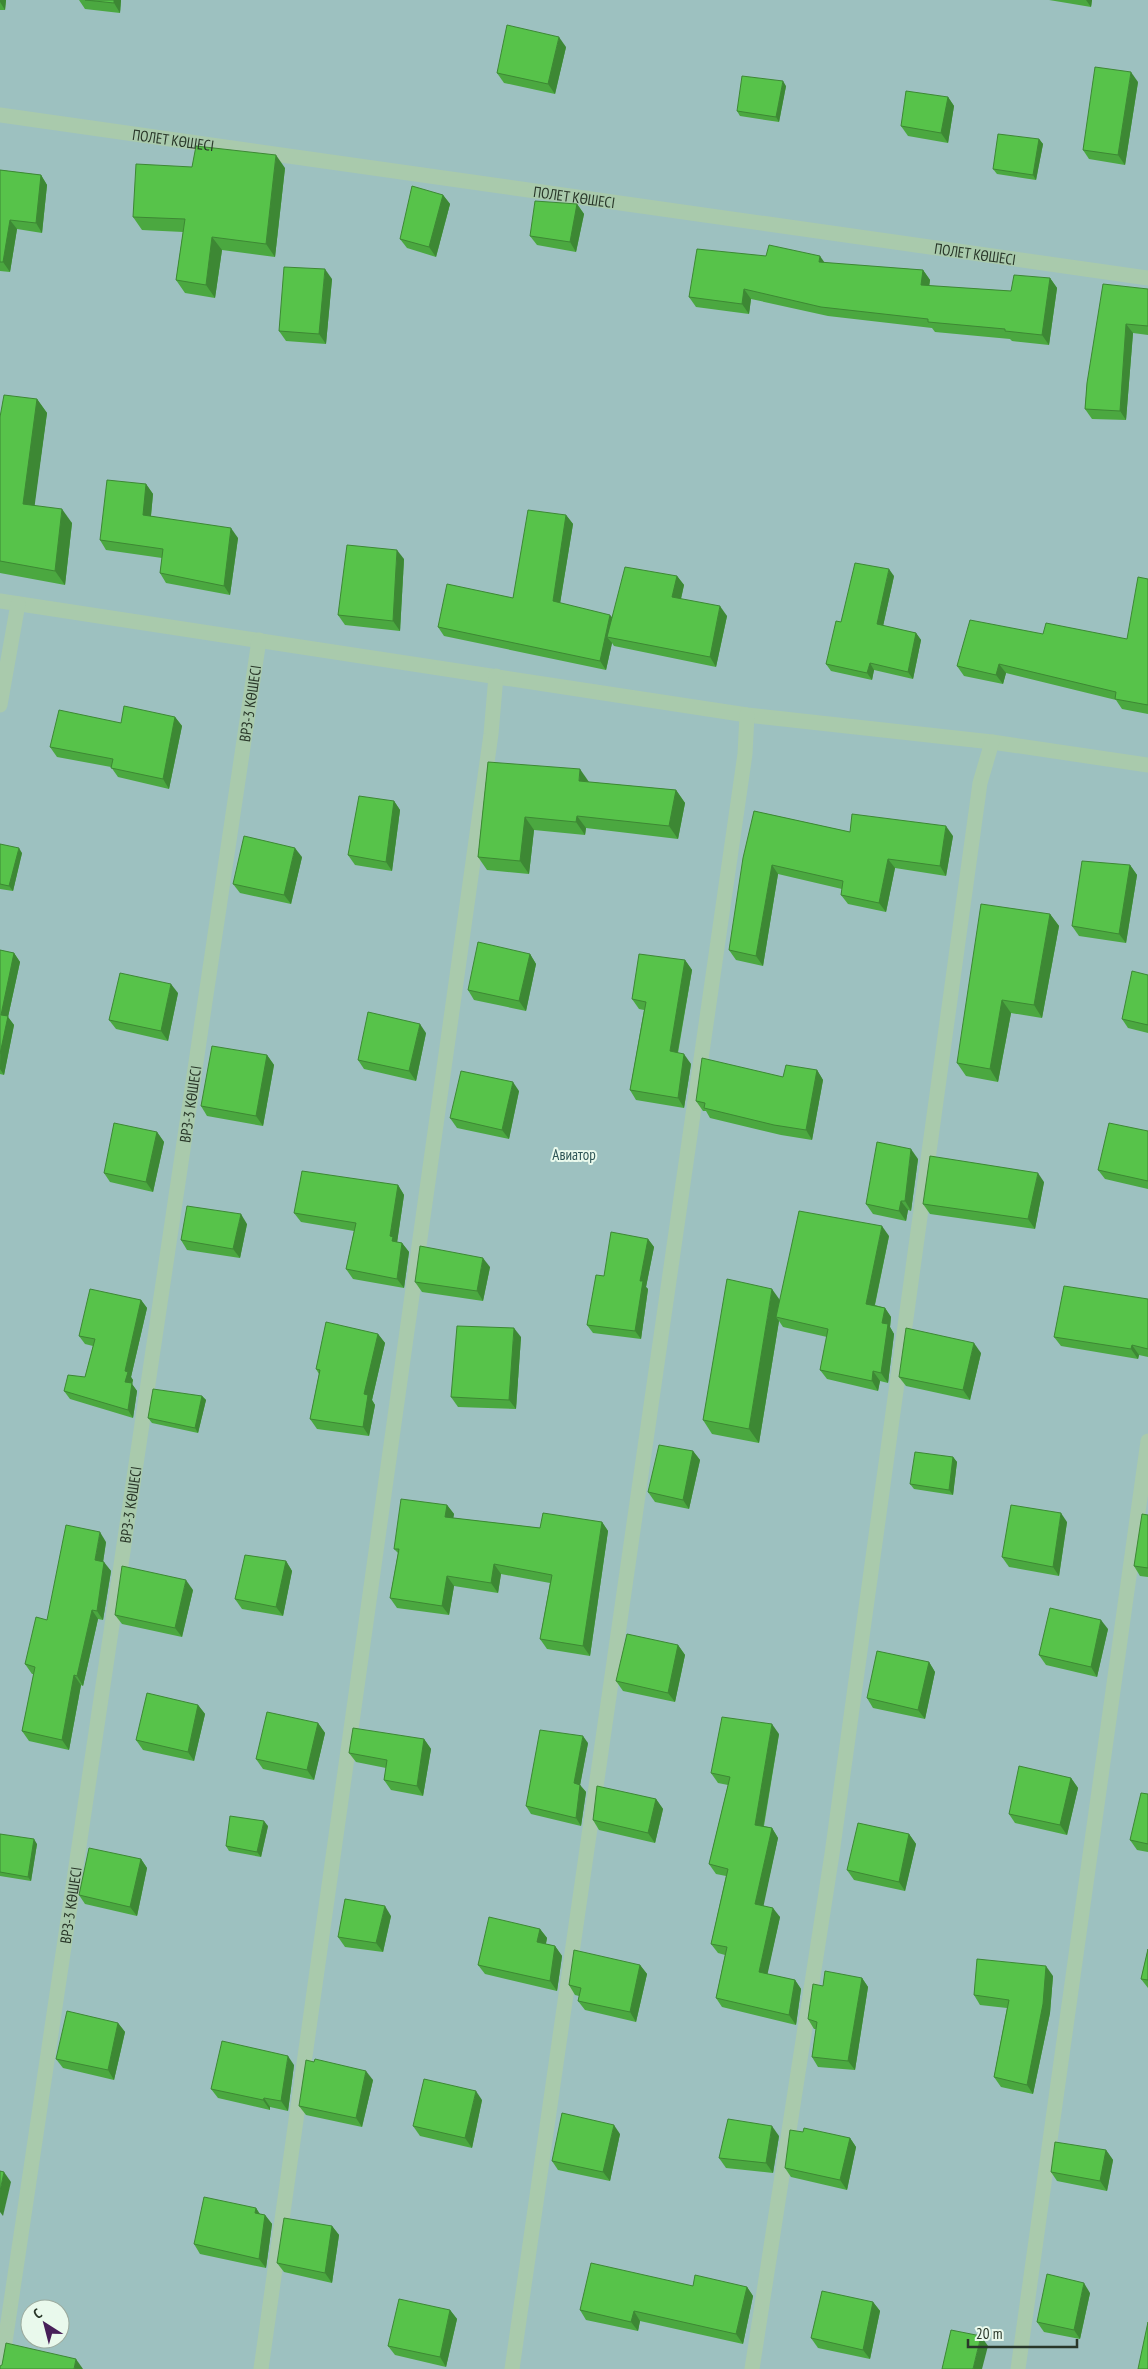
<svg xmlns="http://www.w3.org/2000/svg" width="1148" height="2369" viewBox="0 0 1148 2369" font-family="'PT Sans Narrow',sans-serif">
<rect width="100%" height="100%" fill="#ddf2e1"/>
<path fill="#9dc1c0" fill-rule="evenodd" d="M 0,0 L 1148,0 L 1148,2369 L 0,2369 ZM 30,2309 L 60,2309 L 60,2339 L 30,2339 Z"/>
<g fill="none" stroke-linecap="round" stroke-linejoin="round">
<g stroke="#a9caac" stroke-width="15">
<path id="s1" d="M 0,115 L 1148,278"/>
<polyline points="0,601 747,715 992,742 1148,765"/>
<polyline points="0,705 18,604"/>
<path id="s2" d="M 1,2369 L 259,640"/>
<polyline points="261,2369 491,734 496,676"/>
<polyline points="512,2369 745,754 747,715"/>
<polyline points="752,2369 832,1854 980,783 992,742"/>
<polyline points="1018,2369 1148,1441"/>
</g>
</g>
<g fill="#4ba840">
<polygon points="0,0 6,0 5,10 0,10"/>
<polygon points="79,0 121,0 120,13 85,9"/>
<polygon points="1049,0 1092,0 1091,7"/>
<polygon points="566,47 555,94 504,83 497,73"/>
<polygon points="1138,82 1125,165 1089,159 1083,150"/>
<polygon points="786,86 779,122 740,116 737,111"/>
<polygon points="948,97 954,106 948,143 908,136 901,126"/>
<polygon points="1039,139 1043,144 1036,180 997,174 993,169"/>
<polygon points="192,167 285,168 275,257 222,250 215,298 185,293 176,280 183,232 142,230 133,217"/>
<polygon points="0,170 41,175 47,185 42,233 17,229 10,272 0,271"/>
<polygon points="443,195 450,204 436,257 407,248 400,239"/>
<polygon points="577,204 584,214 576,252 537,245 530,236"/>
<polygon points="825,263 923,270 930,280 929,286 1011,291 1050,278 1057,288 1049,345 1012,341 1010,339 935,332 932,328 828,316 751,299 749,314 696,307 689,297"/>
<polygon points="332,279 326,344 286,341 279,331"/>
<polygon points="1148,289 1148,335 1133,333 1126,420 1092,419 1085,409 1087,383"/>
<polygon points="37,399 47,413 34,505 72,523 65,585 0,573 0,417"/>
<polygon points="146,484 153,494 151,516 238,538 230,595 166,583 160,573 162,558 106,550 100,540"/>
<polygon points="566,515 573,524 560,603 612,617 677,576 684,585 681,599 727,616 716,667 614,646 612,643 606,670 444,636 438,627 513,598"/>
<polygon points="404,559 400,631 345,625 338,615"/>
<polygon points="894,576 883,626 916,633 921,640 913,679 874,670 872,680 831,671 826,664 841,622"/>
<polygon points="1148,579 1148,714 1122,709 1116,700 1006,673 1003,684 964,676 957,666 1043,634 1127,639"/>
<polygon points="175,717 182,726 169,789 118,777 111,767 57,757 50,747 121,723"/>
<polygon points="488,762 589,782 676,790 685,803 678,839 586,828 585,835 534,830 529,874 487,870 478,857"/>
<polygon points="394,801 400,810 392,871 355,865 348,855"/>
<polygon points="754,811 850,832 953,836 946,876 895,868 886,912 848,904 841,895 842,889 778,874 763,966 736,960 729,950"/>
<polygon points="0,844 22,853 13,891 0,889"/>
<polygon points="302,857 291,904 240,893 233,884"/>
<polygon points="1130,865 1137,875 1126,943 1079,936 1072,926"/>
<polygon points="1050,914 1059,926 1042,1018 1011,1013 998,1082 966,1076 957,1063"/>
<polygon points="0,950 14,953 20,962 8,1017 14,1025 4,1075 0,1074"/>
<polygon points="530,954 536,964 526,1011 474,1000 468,990"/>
<polygon points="685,960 692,970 678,1053 691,1064 684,1108 636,1100 630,1090 644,1010 639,1009 632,999"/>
<polygon points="1148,975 1148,1033 1128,1028 1122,1019"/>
<polygon points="178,993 168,1041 116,1029 109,1020"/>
<polygon points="426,1033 416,1081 364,1069 358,1060"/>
<polygon points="267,1055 274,1065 263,1126 207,1116 201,1106"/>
<polygon points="817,1070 823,1080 812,1140 781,1135 710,1118 706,1111 703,1111 696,1101 783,1077"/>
<polygon points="519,1091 509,1139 457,1128 450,1118"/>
<polygon points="1148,1131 1148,1189 1105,1179 1098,1170"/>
<polygon points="157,1132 164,1142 153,1192 110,1182 104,1173"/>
<polygon points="918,1159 911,1211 908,1210 906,1221 873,1214 866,1204"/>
<polygon points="1044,1182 1035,1229 930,1214 923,1204"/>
<polygon points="398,1185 404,1195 397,1242 402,1243 409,1252 404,1288 353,1279 346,1269 354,1231 301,1222 294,1213"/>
<polygon points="247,1224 240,1258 187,1250 181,1240"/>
<polygon points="889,1236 875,1305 885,1308 891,1317 890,1327 894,1334 888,1383 880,1381 878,1391 827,1379 820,1370 827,1337 783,1327 779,1321 759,1443 712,1434 703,1420 780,1300"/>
<polygon points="648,1239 654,1247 646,1287 648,1289 641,1339 593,1333 587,1325 604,1276"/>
<polygon points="490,1267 483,1301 422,1292 415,1282"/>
<polygon points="1148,1299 1148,1357 1139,1355 1138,1359 1061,1346 1054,1337"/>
<polygon points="141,1300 147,1308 131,1377 133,1380 132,1384 137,1391 133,1418 70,1399 64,1391 85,1377 93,1346 85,1344 79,1336"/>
<polygon points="378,1334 385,1343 372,1400 375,1405 369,1436 317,1429 310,1419 319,1374 316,1369"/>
<polygon points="521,1337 516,1409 458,1407 451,1397"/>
<polygon points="981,1353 970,1400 906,1386 899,1377"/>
<polygon points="202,1396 206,1400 198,1433 152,1423 148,1418"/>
<polygon points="693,1451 700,1460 689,1509 655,1502 648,1492"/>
<polygon points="953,1457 957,1462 953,1495 914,1489 910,1484"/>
<polygon points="447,1505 454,1514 453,1518 540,1528 602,1522 608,1531 590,1656 547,1649 540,1639 550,1583 501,1574 498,1593 454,1586 449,1615 397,1608 390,1598 398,1553 394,1549"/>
<polygon points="1148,1515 1148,1577 1140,1576 1134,1566"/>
<polygon points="1067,1522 1059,1576 1009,1567 1002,1557"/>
<polygon points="106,1542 103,1562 111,1571 103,1620 98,1619 83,1686 81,1685 69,1750 29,1741 22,1731 34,1674 32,1674 25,1664 47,1620"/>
<polygon points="286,1561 292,1571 283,1616 242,1609 235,1599"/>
<polygon points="193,1590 182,1637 122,1624 115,1615"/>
<polygon points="1108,1629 1097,1677 1046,1665 1039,1655"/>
<polygon points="678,1645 685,1655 675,1702 623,1691 616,1681"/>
<polygon points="929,1662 935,1672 925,1719 873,1708 867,1698"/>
<polygon points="198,1705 205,1714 194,1761 143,1750 136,1740"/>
<polygon points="318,1723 325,1733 314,1780 263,1769 256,1759"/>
<polygon points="779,1734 764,1826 772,1828 778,1838 763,1905 780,1917 767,1974 795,1980 801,1989 796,2025 722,2007 716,1998 725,1955 718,1953 711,1944 726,1876 716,1874 709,1864 728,1785 718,1783 711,1773"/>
<polygon points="424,1739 431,1749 423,1796 391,1790 384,1780 386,1768 356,1762 349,1753"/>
<polygon points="588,1743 580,1785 586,1792 581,1826 531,1814 526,1806"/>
<polygon points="1071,1778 1078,1788 1067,1835 1015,1823 1009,1814"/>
<polygon points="1148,1794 1148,1852 1137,1850 1130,1840"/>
<polygon points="656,1799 663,1809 655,1843 599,1830 593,1820"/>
<polygon points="268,1826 261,1857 229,1851 226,1846"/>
<polygon points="0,1834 37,1844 31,1881 0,1876"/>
<polygon points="909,1834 916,1844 905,1891 854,1880 847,1870"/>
<polygon points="141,1859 147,1868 137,1916 85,1904 79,1895"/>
<polygon points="391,1916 383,1952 345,1947 338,1937"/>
<polygon points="540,1929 547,1938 546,1944 555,1946 562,1956 557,1991 485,1974 478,1965"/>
<polygon points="1148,1949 1148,1988 1141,1979"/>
<polygon points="640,1965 647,1974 636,2022 585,2010 578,2001 579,1996 575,1995 569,1985"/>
<polygon points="1053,1976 1050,2013 1033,2094 1001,2087 994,2077 1007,2008 980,2005 974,1995"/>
<polygon points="862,1978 868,1987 855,2070 818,2067 812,2057 816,2029 814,2029 808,2019 823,1986"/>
<polygon points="118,2023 125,2032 114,2080 63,2068 56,2059"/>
<polygon points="314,2062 373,2080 362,2127 306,2115 299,2106"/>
<polygon points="294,2065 288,2111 270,2107 270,2110 218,2098 211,2089"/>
<polygon points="482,2100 472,2148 420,2136 413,2126"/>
<polygon points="803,2132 850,2138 856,2147 847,2190 791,2177 785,2168"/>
<polygon points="620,2134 610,2181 558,2170 552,2161"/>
<polygon points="779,2136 773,2173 726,2168 719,2158"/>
<polygon points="1106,2150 1113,2160 1107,2191 1057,2181 1051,2172"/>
<polygon points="256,2208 260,2214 265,2215 272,2224 266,2268 200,2254 194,2244"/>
<polygon points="332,2226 339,2235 332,2283 284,2272 277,2263"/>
<polygon points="693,2286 747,2287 753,2296 743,2344 640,2321 638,2331 586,2320 580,2310"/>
<polygon points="1090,2293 1080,2339 1044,2332 1037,2322"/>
<polygon points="873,2302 880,2311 870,2359 818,2348 811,2338"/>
<polygon points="450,2310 457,2319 446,2367 395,2355 388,2346"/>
</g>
<g fill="#3d8834">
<polygon points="0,0 6,0 5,10 0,2"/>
<polygon points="114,0 121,0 120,13 114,3"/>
<polygon points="1086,0 1092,0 1091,7"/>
<polygon points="559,37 566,47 555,94 548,84"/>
<polygon points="1131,72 1138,82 1125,165 1118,155"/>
<polygon points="783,81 786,86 779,122 776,117"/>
<polygon points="948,97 954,106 948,143 941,133"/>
<polygon points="1039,139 1043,144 1036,180 1033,175"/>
<polygon points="276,155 285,168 275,257 266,244"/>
<polygon points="41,175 47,185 42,233 36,223"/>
<polygon points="443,195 450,204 436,257 429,247"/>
<polygon points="577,204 584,214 576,252 570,242"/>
<polygon points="10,220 17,229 10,272 3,262"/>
<polygon points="212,237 222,250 215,298 206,285"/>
<polygon points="820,256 827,266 819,262"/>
<polygon points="325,269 332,279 326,344 319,334"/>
<polygon points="923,270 930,280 928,295 921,285"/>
<polygon points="1050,278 1057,288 1049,345 1042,335"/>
<polygon points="744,289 751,299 749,314 742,304"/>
<polygon points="1126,324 1133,333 1126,420 1120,411"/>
<polygon points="37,399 47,413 33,518 23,504"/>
<polygon points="146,484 153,494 150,525 143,515"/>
<polygon points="62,509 72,523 65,585 55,571"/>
<polygon points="566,515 573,524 559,610 553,601"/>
<polygon points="231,528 238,538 230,595 224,586"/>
<polygon points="397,550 404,559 400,631 393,621"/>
<polygon points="889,569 894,576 882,631 877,624"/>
<polygon points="677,576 684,585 679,607 672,597"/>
<polygon points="720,606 727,616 716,667 710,657"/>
<polygon points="610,615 617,623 607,637 612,643 606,670 600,661"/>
<polygon points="916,633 921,640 913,679 908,672"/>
<polygon points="870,663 874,670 872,680 867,673"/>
<polygon points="999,664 1006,673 1003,684 996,675"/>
<polygon points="175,717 182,726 169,789 163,779"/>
<polygon points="580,769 589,782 579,781"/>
<polygon points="676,790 685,803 678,839 669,826"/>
<polygon points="394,801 400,810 392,871 386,862"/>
<polygon points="577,816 586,828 585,835 576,822"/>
<polygon points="525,817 534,830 529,874 520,861"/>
<polygon points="946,826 953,836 946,876 940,866"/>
<polygon points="19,848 22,853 13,891 9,886"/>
<polygon points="295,848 302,857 291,904 284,895"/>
<polygon points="888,859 895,868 886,912 879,903"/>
<polygon points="772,865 778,874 763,966 756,956"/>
<polygon points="1130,865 1137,875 1126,943 1119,934"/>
<polygon points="1050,914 1059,926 1042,1018 1034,1005"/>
<polygon points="14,953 20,962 8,1017 14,1025 4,1075 0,1069 1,1015"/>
<polygon points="530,954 536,964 526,1011 519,1001"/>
<polygon points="685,960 692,970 676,1061 670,1051"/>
<polygon points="171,984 178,993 168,1041 161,1031"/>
<polygon points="1002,1000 1011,1013 998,1082 990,1069"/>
<polygon points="420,1024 426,1033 416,1081 409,1071"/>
<polygon points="684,1054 691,1064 684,1108 678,1098"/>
<polygon points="267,1055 274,1065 263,1126 256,1116"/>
<polygon points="817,1070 823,1080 812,1140 806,1130"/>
<polygon points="513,1082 519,1091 509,1139 502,1130"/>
<polygon points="157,1132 164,1142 153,1192 146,1182"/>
<polygon points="911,1149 918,1159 911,1211 905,1201"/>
<polygon points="1038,1173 1044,1182 1035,1229 1028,1219"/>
<polygon points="398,1185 404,1195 397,1243 392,1241 390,1236"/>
<polygon points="901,1201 908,1210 906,1221 899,1211"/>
<polygon points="241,1214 247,1224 240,1258 233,1249"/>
<polygon points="882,1226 889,1236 873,1313 866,1304"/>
<polygon points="648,1239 654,1247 646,1287 648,1289 641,1339 635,1331 640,1281"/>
<polygon points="402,1243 409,1252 404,1288 397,1279"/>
<polygon points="483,1258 490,1267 483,1301 477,1291"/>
<polygon points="772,1289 782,1303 776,1317 779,1321 759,1443 749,1429"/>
<polygon points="141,1300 147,1308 131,1377 133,1380 132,1384 137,1391 133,1418 128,1410 125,1382 125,1371"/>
<polygon points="885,1308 891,1317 890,1327 894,1334 888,1383 881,1373 882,1323"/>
<polygon points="514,1328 521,1337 516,1409 509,1400"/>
<polygon points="378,1334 385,1343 372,1400 375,1405 369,1436 363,1427 364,1394"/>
<polygon points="974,1343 981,1353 970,1400 963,1390"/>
<polygon points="1132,1345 1139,1355 1138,1359 1131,1349"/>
<polygon points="873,1371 880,1381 878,1391 872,1381"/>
<polygon points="202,1396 206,1400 198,1433 195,1428"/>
<polygon points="693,1451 700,1460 689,1509 683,1500"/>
<polygon points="953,1457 957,1462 953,1495 949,1490"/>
<polygon points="447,1505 454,1514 452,1526 445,1517"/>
<polygon points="1061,1513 1067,1522 1059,1576 1053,1567"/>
<polygon points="602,1522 608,1531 590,1656 583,1646"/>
<polygon points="100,1532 106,1542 102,1569 95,1560"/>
<polygon points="286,1561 292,1571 283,1616 276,1607"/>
<polygon points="104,1562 111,1571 103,1620 97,1611"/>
<polygon points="494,1564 501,1574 498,1593 491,1583"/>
<polygon points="447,1576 454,1586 449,1615 442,1606"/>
<polygon points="186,1580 193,1590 182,1637 175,1628"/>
<polygon points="92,1610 98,1619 83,1686 77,1676"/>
<polygon points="1101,1620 1108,1629 1097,1677 1091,1667"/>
<polygon points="678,1645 685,1655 675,1702 668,1693"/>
<polygon points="929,1662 935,1672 925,1719 918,1710"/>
<polygon points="74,1675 81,1685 69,1750 62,1740"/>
<polygon points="198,1705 205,1714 194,1761 188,1752"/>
<polygon points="318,1723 325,1733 314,1780 307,1770"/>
<polygon points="772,1724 779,1734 762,1834 755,1825"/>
<polygon points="583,1736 588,1743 579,1791 574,1783"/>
<polygon points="424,1739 431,1749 423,1796 417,1786"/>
<polygon points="1071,1778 1078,1788 1067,1835 1060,1825"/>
<polygon points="580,1785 586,1792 581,1826 576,1818"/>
<polygon points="656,1799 663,1809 655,1843 648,1833"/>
<polygon points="264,1821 268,1826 261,1857 257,1852"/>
<polygon points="772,1828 778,1838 762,1913 755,1904"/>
<polygon points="909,1834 916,1844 905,1891 899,1882"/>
<polygon points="34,1839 37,1844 31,1881 28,1877"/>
<polygon points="141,1859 147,1868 137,1916 130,1907"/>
<polygon points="385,1906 391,1916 383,1952 376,1943"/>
<polygon points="773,1908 780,1917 766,1981 759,1972"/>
<polygon points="540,1929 547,1938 544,1952 537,1942"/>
<polygon points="555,1946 562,1956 557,1991 550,1981"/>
<polygon points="640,1965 647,1974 636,2022 630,2012"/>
<polygon points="1046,1966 1053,1976 1050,2013 1033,2094 1027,2085"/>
<polygon points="862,1978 868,1987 855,2070 848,2061"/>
<polygon points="795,1980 801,1989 796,2025 789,2015"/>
<polygon points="118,2023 125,2032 114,2080 108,2070"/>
<polygon points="288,2056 294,2065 288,2111 281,2101"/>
<polygon points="366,2071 373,2080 362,2127 356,2118"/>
<polygon points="476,2091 482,2100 472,2148 465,2138"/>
<polygon points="264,2098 270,2107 270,2110 263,2100"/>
<polygon points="614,2125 620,2134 610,2181 603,2172"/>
<polygon points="772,2126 779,2136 773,2173 766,2163"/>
<polygon points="850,2138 856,2147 847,2190 840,2180"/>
<polygon points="1106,2150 1113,2160 1107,2191 1100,2181"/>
<polygon points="4,2172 11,2182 3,2216 0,2212 0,2191"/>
<polygon points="256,2208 262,2218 255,2213"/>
<polygon points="265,2215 272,2224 266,2268 259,2259"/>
<polygon points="332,2226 339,2235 332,2283 325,2273"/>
<polygon points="1084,2283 1090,2293 1080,2339 1074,2330"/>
<polygon points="747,2287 753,2296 743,2344 736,2334"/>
<polygon points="873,2302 880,2311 870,2359 863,2350"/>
<polygon points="450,2310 457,2319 446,2367 440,2357"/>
<polygon points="634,2311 640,2321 638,2331 631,2322"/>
<polygon points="981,2336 988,2346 982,2369 973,2369"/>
<polygon points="76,2359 83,2369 74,2369"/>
</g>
<g fill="#57c34a" stroke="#3d8834">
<polygon points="85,0 114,0 114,3"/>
<polygon points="507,25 559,37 548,84 497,73"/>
<polygon points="1095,67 1131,72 1118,155 1083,150"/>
<polygon points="742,76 783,81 776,117 737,111"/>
<polygon points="906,91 948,97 941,133 901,126"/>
<polygon points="998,134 1039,139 1033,175 993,169"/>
<polygon points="196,146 276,155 266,244 212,237 206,285 176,280 185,219 133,217 136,164 192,167"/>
<polygon points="0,170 41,175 36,223 10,220 3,262 0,262"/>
<polygon points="412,186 443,195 429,247 400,239"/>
<polygon points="535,201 577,204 570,242 530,236"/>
<polygon points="769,245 820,256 819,262 923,270 921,285 1011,291 1014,275 1050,278 1042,335 1005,331 1005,329 928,322 928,319 821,307 744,289 742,304 689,297 697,249 766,256"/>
<polygon points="284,267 325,269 319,334 279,331"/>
<polygon points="1103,284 1148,289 1148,326 1126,324 1120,411 1085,409 1087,383"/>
<polygon points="4,395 37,399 23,504 62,509 55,571 0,561 0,417"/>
<polygon points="107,480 146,484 143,515 231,528 224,586 160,573 163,549 100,540"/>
<polygon points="528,510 566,515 553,601 610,615 600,661 438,627 447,584 513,598"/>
<polygon points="347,545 397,550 393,621 338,615"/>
<polygon points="855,563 889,569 877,624 916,633 908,672 870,663 867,673 826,664 836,621 841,622"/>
<polygon points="625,567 677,576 672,597 720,606 710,657 607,637"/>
<polygon points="1138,577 1148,579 1148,705 1115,699 1116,692 999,664 996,675 957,666 970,620 1043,634 1046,623 1127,639"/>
<polygon points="124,706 175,717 163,779 111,768 113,759 50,747 59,710 121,723"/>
<polygon points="488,762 580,769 579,781 676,790 669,826 577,816 576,822 525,817 520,861 478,857"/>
<polygon points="359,796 394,801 386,862 348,855"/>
<polygon points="754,811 850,832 852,814 946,826 940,866 888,859 879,903 841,895 843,881 772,865 756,956 729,950 743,858"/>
<polygon points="244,836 295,848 284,895 233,884"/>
<polygon points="0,844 19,848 9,886 0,884"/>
<polygon points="1082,861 1130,865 1119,934 1072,926"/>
<polygon points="981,904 1050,914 1034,1005 1002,1000 990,1069 957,1063"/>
<polygon points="478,942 530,954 519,1001 468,990"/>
<polygon points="0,950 14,953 1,1015 8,1016 0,1054"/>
<polygon points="639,954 685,960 670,1051 684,1054 678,1098 630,1090 646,1002 632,999"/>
<polygon points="1132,971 1148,975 1148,1025 1122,1019"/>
<polygon points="120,973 171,984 161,1031 109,1020"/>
<polygon points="368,1012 420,1024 409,1071 358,1060"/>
<polygon points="212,1046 267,1055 256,1116 201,1106"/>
<polygon points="702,1058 783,1077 786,1065 817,1070 806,1130 774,1125 704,1108 705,1103 696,1101"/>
<polygon points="461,1071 513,1082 502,1130 450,1118"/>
<polygon points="114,1123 157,1132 146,1182 104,1173"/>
<polygon points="1109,1123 1148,1131 1148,1181 1098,1170"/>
<polygon points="877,1142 911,1149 905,1201 901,1201 899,1211 866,1204"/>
<polygon points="930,1156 1038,1173 1028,1219 923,1204"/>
<polygon points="302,1171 398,1185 390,1236 393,1237 392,1241 402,1243 397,1279 346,1269 356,1223 294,1213"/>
<polygon points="187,1206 241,1214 233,1249 181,1240"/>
<polygon points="799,1211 882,1226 866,1304 885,1308 882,1323 888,1324 881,1373 873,1371 872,1381 820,1370 828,1329 776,1317"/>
<polygon points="611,1232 648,1239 640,1281 643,1281 635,1331 587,1325 596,1275 604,1276"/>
<polygon points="420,1246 483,1258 477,1291 415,1282"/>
<polygon points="727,1279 772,1289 749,1429 703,1420"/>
<polygon points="1064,1286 1148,1299 1148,1349 1132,1345 1131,1349 1054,1337"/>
<polygon points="90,1289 141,1300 125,1371 128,1372 125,1382 132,1383 128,1410 64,1391 68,1375 85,1377 95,1339 79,1336"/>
<polygon points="326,1322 378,1334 364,1394 368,1395 363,1427 310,1419 320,1370 316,1369"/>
<polygon points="457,1326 514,1328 509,1400 451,1397"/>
<polygon points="906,1328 974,1343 963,1390 899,1377"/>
<polygon points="153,1389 202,1396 195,1428 148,1418"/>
<polygon points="659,1445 693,1451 683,1500 648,1492"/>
<polygon points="915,1452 953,1457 949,1490 910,1484"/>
<polygon points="401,1499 447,1505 445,1517 540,1528 543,1513 602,1522 583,1646 540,1639 552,1575 494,1564 491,1583 447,1576 442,1606 390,1598 399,1549 394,1549"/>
<polygon points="1011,1505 1061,1513 1053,1567 1002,1557"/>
<polygon points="1142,1514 1148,1515 1148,1568 1134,1566"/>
<polygon points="66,1525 100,1532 95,1560 104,1562 97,1611 92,1610 77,1676 74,1675 62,1740 22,1731 35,1667 25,1664 36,1617 47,1620"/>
<polygon points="245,1555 286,1561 276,1607 235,1599"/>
<polygon points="122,1566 186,1580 175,1628 115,1615"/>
<polygon points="1050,1608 1101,1620 1091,1667 1039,1655"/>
<polygon points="627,1634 678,1645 668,1693 616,1681"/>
<polygon points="877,1651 929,1662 918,1710 867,1698"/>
<polygon points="147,1693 198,1705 188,1752 136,1740"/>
<polygon points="267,1712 318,1723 307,1770 256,1759"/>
<polygon points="722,1717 772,1724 755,1825 772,1828 755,1904 773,1908 759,1972 795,1980 789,2015 716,1998 727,1947 711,1944 728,1869 709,1864 730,1777 711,1773"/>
<polygon points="353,1728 424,1739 417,1786 384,1780 387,1760 349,1753"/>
<polygon points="540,1730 583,1736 574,1783 580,1785 576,1818 526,1806"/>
<polygon points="1019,1766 1071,1778 1060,1825 1009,1814"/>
<polygon points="597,1786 656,1799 648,1833 593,1820"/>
<polygon points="1141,1793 1148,1794 1148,1844 1130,1840"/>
<polygon points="230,1816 264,1821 257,1852 226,1846"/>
<polygon points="858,1823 909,1834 899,1882 847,1870"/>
<polygon points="0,1834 34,1839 28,1877 0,1872"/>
<polygon points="89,1848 141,1859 130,1907 79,1895"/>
<polygon points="345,1899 385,1906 376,1943 338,1937"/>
<polygon points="489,1917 540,1929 537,1942 555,1946 550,1981 478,1965"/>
<polygon points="1148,1949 1148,1980 1141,1979"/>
<polygon points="574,1950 640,1965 630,2012 578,2001 581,1988 569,1985"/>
<polygon points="977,1959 1046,1966 1043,2004 1027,2085 994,2077 1009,2000 974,1995"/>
<polygon points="825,1971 862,1978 848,2061 812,2057 817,2022 808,2019 813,1984 823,1986"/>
<polygon points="67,2011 118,2023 108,2070 56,2059"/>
<polygon points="222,2041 288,2056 281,2101 264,2098 263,2100 211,2089"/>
<polygon points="315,2059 366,2071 356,2118 299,2106 306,2060 314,2062"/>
<polygon points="424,2079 476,2091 465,2138 413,2126"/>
<polygon points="562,2113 614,2125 603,2172 552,2161"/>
<polygon points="728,2119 772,2126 766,2163 719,2158"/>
<polygon points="804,2128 850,2138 840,2180 785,2168 790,2130 803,2132"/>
<polygon points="1055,2142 1106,2150 1100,2181 1051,2172"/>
<polygon points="0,2171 4,2172 0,2191"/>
<polygon points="204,2197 256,2208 255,2213 265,2215 259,2259 194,2244"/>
<polygon points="284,2218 332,2226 325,2273 277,2263"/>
<polygon points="591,2263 693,2286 695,2275 747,2287 736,2334 634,2311 631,2322 580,2310"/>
<polygon points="1047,2274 1084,2283 1074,2330 1037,2322"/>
<polygon points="822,2291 873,2302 863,2350 811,2338"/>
<polygon points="399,2299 450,2310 440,2357 388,2346"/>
<polygon points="1148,2322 1148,2369 1138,2369"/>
<polygon points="951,2330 981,2336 973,2369 942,2369"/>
<polygon points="6,2343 76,2359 74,2369 0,2369 0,2366 2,2365"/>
</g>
<g text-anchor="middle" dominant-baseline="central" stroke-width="4" stroke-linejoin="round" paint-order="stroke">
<g font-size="15" fill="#293729" stroke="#e9f9ec">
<text stroke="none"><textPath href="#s1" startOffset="175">ПОЛЕТ КӨШЕСІ</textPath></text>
<text stroke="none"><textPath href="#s1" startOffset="580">ПОЛЕТ КӨШЕСІ</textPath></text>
<text stroke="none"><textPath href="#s1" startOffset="985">ПОЛЕТ КӨШЕСІ</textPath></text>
<text stroke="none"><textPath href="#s2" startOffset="1684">ВРЗ-3 КӨШЕСІ</textPath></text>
<text stroke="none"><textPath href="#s2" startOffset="1279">ВРЗ-3 КӨШЕСІ</textPath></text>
<text stroke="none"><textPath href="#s2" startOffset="874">ВРЗ-3 КӨШЕСІ</textPath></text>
<text stroke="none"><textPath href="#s2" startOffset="469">ВРЗ-3 КӨШЕСІ</textPath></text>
</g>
<g font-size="15" fill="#2d5455" stroke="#e9f9ec">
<text x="574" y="1154">Авиатор</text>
</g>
</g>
<g transform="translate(45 2324) rotate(324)"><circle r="24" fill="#e9f9ec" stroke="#9cab9e"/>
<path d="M0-4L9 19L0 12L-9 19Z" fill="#471f58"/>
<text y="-8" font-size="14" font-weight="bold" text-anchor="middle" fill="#293729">С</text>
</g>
<path d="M968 2339v8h109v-8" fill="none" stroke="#293729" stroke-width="2.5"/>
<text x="976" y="2339" font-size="15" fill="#293729" stroke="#e9f9ec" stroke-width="4" paint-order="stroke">20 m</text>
</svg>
